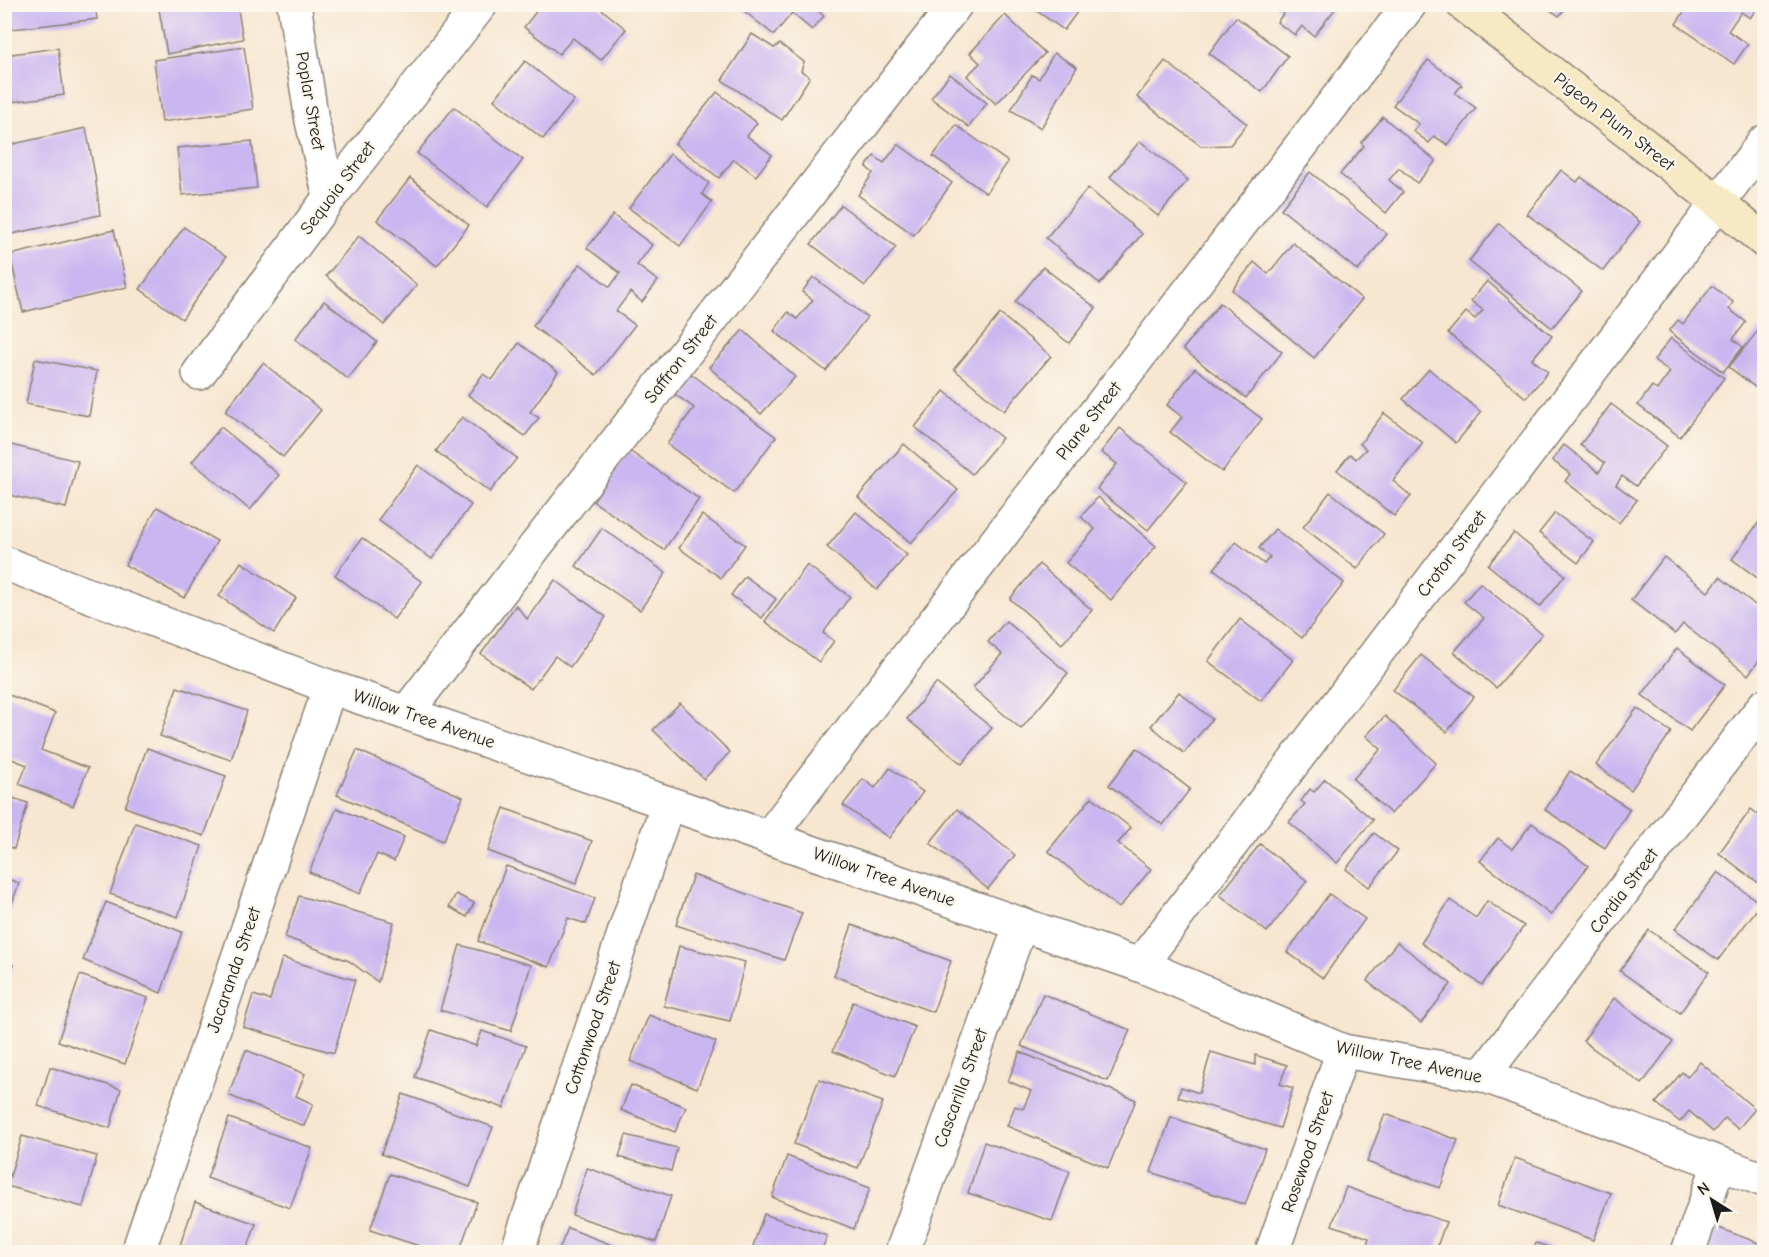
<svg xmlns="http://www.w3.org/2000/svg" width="1769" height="1257" viewBox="0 0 1769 1257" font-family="'Comic Neue',sans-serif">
<rect width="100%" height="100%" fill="#fbf7ec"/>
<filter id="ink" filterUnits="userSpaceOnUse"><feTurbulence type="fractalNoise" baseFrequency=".0167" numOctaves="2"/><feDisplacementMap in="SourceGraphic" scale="12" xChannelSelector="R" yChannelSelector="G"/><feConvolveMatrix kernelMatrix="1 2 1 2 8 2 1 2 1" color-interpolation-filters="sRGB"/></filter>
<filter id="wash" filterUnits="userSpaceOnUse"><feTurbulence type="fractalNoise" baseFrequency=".008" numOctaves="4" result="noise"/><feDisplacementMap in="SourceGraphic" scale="24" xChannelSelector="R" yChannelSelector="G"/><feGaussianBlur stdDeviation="1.35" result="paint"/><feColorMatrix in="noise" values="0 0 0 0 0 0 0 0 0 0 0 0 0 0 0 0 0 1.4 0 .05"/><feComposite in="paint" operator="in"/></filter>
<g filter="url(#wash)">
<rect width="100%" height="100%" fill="#f7e6d0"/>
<g id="blocks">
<g fill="#cab6f0">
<polygon points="4,4 95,4 97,19 4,30"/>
<polygon points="158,4 237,4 243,39 167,54"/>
<polygon points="542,4 595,4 626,29 601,60 573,38 559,54 524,27"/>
<polygon points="750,4 810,4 824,16 812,30 792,13 774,35 744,11"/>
<polygon points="1027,4 1083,4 1064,30"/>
<polygon points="1273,4 1339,4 1314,36 1302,26 1295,35 1277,22 1284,13"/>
<polygon points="1689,4 1701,11 1706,4 1760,4 1750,18 1741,12 1728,31 1748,44 1734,64 1676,24"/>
<polygon points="1543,5 1568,5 1559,16"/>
<polygon points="1005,15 1045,53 996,104 967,76 980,63 970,53"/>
<polygon points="1236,17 1288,56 1262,92 1209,53"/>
<polygon points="752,34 774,48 780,44 804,62 801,71 810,77 782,120 722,80"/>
<polygon points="244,47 253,109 162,122 154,60"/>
<polygon points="58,48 64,95 4,103 4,55"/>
<polygon points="1054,53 1077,67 1041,128 1011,110 1032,75 1039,79"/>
<polygon points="1428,60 1462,85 1455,93 1476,108 1448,145 1434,136 1429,143 1413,131 1419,124 1393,105"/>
<polygon points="525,61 574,100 543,139 494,100"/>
<polygon points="1165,61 1247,124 1230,145 1201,146 1137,97"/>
<polygon points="950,74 987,103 969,127 931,98"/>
<polygon points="717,92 757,123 747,136 772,155 756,176 734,159 719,178 675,144"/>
<polygon points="454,107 523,160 487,207 417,153"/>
<polygon points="1383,117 1436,161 1417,183 1399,168 1389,180 1403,192 1386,213 1340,174 1364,146 1361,143"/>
<polygon points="956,125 1008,162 986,193 933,156"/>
<polygon points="86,128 95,175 100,215 12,234 4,209 4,146"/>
<polygon points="252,141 257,188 182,195 177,148"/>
<polygon points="1140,141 1188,180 1158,216 1110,177"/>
<polygon points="898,144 952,183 914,235 858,195 873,173 866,167 874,156 884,163"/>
<polygon points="670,154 709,183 702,194 712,202 680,246 629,208"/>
<polygon points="1561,170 1577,182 1581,177 1640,222 1603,271 1527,214"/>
<polygon points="1310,172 1387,234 1358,271 1281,209"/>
<polygon points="410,178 469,225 437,266 377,220"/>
<polygon points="1088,188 1142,234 1100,284 1046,238"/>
<polygon points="841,205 896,247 865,286 811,244"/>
<polygon points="613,215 652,245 637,265 658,281 642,302 630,292 616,311 635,325 596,375 533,326 580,264 610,287 620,273 587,248"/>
<polygon points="1499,224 1582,291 1552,328 1469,261"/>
<polygon points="184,227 226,257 182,319 140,289"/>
<polygon points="114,230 127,287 23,312 10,255"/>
<polygon points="359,236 417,285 384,325 326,276"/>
<polygon points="1293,243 1362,299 1314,358 1232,290 1254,262 1268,274"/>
<polygon points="1043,267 1096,308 1069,343 1015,302"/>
<polygon points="813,277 867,317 826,371 774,331 788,312 797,319 813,300 802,292"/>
<polygon points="1487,281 1552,336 1532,359 1548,372 1526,398 1448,333 1466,312 1475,319 1483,310 1471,301"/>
<polygon points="1712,286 1733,302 1729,309 1746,322 1733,339 1743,347 1723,372 1669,331 1678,320 1683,324"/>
<polygon points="324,301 377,342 348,379 295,339"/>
<polygon points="1220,303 1282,352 1246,398 1183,349"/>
<polygon points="1000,314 1051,356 1004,411 954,369"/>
<polygon points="1760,328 1764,332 1764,394 1729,367"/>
<polygon points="743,330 795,377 761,414 709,367"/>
<polygon points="1671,338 1724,378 1680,437 1638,405 1652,386 1657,390 1670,372 1654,360"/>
<polygon points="519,343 558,372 530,412 539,418 525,436 468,395 483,374 492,380"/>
<polygon points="35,359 97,371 89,416 26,404"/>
<polygon points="263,363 321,410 283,457 225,411"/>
<polygon points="682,367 776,437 734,493 667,444 694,408 666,388"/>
<polygon points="1195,368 1262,419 1222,472 1170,432 1182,417 1167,405"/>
<polygon points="1429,369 1481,412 1456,443 1403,399"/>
<polygon points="944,391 1002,438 972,474 915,427"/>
<polygon points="1611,404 1667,446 1636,486 1622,476 1616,485 1637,500 1619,523 1565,481 1570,474 1552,460 1564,445 1599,472 1605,463 1580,445"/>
<polygon points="1384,413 1423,443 1393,481 1411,496 1394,516 1337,470 1350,454 1356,459 1366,449 1360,444"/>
<polygon points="462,417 517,458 490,492 436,451"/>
<polygon points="221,427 279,475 250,510 192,462"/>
<polygon points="1120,428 1187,482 1148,530 1097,489 1117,464 1101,452"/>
<polygon points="904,444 958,490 911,543 858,497"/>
<polygon points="11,445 78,461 66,508 4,494 4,472"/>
<polygon points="628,450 699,499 664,550 593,501"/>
<polygon points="418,465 471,505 432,559 378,520"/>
<polygon points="1330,492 1384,534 1357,569 1303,527"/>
<polygon points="1098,497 1156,546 1111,600 1066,563 1095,529 1081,517"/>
<polygon points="157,507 217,541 184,598 125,565"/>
<polygon points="856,512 907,555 877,590 827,547"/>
<polygon points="1555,513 1594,542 1578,563 1539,533"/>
<polygon points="702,515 745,545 721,578 679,548"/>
<polygon points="1764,515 1764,583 1732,559"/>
<polygon points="602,528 666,573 640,610 576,566"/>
<polygon points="1275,529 1344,583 1302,638 1214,569 1236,542 1264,564 1270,557 1259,548"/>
<polygon points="1514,533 1565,575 1540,607 1488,565"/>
<polygon points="362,538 422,582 394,619 335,575"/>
<polygon points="1664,557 1708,592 1720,577 1764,612 1764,654 1748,675 1683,624 1675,634 1631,600"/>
<polygon points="241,562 296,598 274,633 219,596"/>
<polygon points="1039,564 1092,610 1062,644 1010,599"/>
<polygon points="807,565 850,597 823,633 834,641 819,662 765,621"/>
<polygon points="745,576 776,599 762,618 731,595"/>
<polygon points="555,580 606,617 570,667 555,656 531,689 481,654 516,605 527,619"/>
<polygon points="1480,583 1542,634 1496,688 1454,652 1484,618 1464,602"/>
<polygon points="1240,619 1293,660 1261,701 1208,661"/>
<polygon points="1006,621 1068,673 1021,729 973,688 1002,654 988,642"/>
<polygon points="1677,648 1725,685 1690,731 1642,695"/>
<polygon points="1421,655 1474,697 1447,732 1393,690"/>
<polygon points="936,683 992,728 962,764 907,719"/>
<polygon points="177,687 247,711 231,760 160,736"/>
<polygon points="1179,692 1212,719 1184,753 1151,726"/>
<polygon points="4,693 55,713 41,750 88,768 73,806 19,784 27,765 4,756"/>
<polygon points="680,703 730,752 704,779 653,730"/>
<polygon points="1637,708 1671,732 1631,790 1596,765"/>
<polygon points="1385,716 1436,763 1391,814 1353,779 1381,749 1366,736"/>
<polygon points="147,748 226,776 204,836 125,807"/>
<polygon points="1137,748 1190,789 1163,825 1109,785"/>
<polygon points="357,750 463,797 443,841 337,795"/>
<polygon points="890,768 923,792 889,838 843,805 863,779 875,788"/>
<polygon points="1570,771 1630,809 1605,848 1545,810"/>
<polygon points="1325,779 1373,820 1337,863 1289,822 1305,804 1301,801 1310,789 1314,792"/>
<polygon points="4,795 28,803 14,849 4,845"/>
<polygon points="1092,797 1131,828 1118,843 1151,869 1119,908 1048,851"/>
<polygon points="337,808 404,837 394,861 377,854 360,894 309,872"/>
<polygon points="504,808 592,841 576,884 488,851"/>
<polygon points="957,809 1015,855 988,889 930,843"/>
<polygon points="1751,809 1764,819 1764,887 1719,853"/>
<polygon points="135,823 202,846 178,917 110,894"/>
<polygon points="1532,823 1588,866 1551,915 1480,861 1498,838 1512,849"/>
<polygon points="1374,833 1398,851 1369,887 1346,869"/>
<polygon points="1260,844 1307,881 1267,932 1220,895"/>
<polygon points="506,866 595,898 586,924 568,918 549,967 478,941"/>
<polygon points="1718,872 1761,904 1718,960 1675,929"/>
<polygon points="693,875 802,913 784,960 676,925"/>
<polygon points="5,878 19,883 5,924"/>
<polygon points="456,894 474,903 467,917 449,907"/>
<polygon points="1329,894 1365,919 1323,978 1287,952"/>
<polygon points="299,896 394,922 378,982 349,961 285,937"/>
<polygon points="1450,900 1476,918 1487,901 1524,926 1482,985 1421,943"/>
<polygon points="106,902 182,932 161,993 83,960"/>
<polygon points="852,925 951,961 933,1012 834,976"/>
<polygon points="1649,930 1709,972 1680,1013 1620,971"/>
<polygon points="1397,942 1451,984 1421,1023 1367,981"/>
<polygon points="460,945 531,965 511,1031 440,1010"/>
<polygon points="679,946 745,962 730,1021 664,1006"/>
<polygon points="282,958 355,980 334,1053 243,1027 253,995 270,1000"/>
<polygon points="4,961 13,965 5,988 4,988"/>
<polygon points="80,975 148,998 125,1064 58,1041"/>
<polygon points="1043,994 1130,1030 1108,1081 1021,1046"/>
<polygon points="1614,998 1673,1042 1642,1084 1583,1041"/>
<polygon points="853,1002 915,1027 895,1076 833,1051"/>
<polygon points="649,1015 716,1042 697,1088 630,1061"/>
<polygon points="431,1030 476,1046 482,1031 526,1046 504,1108 415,1077"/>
<polygon points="246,1050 305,1074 296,1096 313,1104 304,1126 228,1095"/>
<polygon points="1020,1052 1136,1100 1108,1168 1007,1126 1015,1106 1023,1109 1031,1091 1008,1081"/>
<polygon points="1211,1052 1255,1065 1255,1055 1287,1065 1280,1084 1293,1088 1280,1128 1178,1097 1181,1087 1199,1093"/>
<polygon points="1700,1062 1755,1109 1738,1129 1725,1118 1713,1132 1689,1111 1680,1122 1656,1103 1682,1072 1687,1077"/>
<polygon points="50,1067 121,1089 110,1128 38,1106"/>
<polygon points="819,1079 883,1102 858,1168 794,1144"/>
<polygon points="631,1085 686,1107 675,1132 621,1110"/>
<polygon points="403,1094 493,1127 470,1187 381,1154"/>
<polygon points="1385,1114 1458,1140 1440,1188 1367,1162"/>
<polygon points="1171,1117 1265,1149 1245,1205 1151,1172"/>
<polygon points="229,1118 312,1148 290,1208 207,1178"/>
<polygon points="626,1135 677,1148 671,1171 619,1157"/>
<polygon points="22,1136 97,1156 83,1207 7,1186"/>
<polygon points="984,1142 1070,1171 1052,1221 968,1193"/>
<polygon points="787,1156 870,1188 854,1229 772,1197"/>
<polygon points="1515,1158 1611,1193 1593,1240 1498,1205"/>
<polygon points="587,1168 671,1196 656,1242 572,1215"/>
<polygon points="390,1174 477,1202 459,1252 438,1252 370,1230"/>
<polygon points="1346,1187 1446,1222 1435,1252 1365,1251 1369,1238 1332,1225"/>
<polygon points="195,1202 256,1224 246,1252 201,1252 180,1245"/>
<polygon points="764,1214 827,1236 821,1252 751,1252"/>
<polygon points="1711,1225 1764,1245 1764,1252 1701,1252"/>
<polygon points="568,1228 630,1252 558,1252"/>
<polygon points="1536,1243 1564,1252 1533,1252"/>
</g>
</g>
</g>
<g filter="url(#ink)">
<use href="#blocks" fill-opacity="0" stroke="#8a8176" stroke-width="1.5"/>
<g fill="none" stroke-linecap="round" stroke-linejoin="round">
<defs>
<g id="street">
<polyline points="294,4 312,121 330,197"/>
<polyline points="199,373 330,197 481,4"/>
<polyline points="4,563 330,687 1140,965 1343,1051 1483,1075 1764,1180"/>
<polyline points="406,713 956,4"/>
<polyline points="768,838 1410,4"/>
<polyline points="1140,965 1764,142"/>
<polyline points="1483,1075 1764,706"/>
<polyline points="138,1252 330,687"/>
<polyline points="517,1252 668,803"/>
<polyline points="902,1252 1021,924"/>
<polyline points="1272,1252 1343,1051"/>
<polyline points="1688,1252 1719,1164"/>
</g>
<polyline id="secondary" points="1463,4 1719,203 1764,241"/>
</defs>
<use href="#street" stroke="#8a8176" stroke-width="36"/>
<use href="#secondary" stroke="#8a8176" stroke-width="36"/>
<use href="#street" stroke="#fff" stroke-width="33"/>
<use href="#secondary" stroke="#f7e9c3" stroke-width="33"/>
</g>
</g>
<g text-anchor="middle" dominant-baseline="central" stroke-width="4.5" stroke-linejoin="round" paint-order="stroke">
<g font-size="18" fill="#1c1c1c" stroke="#fbf7ec">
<text transform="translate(310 101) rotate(80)">Poplar Street</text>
<text transform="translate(1614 122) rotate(38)">Pigeon Plum Street</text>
<text transform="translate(338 188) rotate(-53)">Sequoia Street</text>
<text transform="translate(681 359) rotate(-52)">Saffron Street</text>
<text transform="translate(1089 421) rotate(-52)">Plane Street</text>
<text transform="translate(1452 554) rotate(-53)">Croton Street</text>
<text transform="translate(424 719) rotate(19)">Willow Tree Avenue</text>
<text transform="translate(884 877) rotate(19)">Willow Tree Avenue</text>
<text transform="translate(1624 891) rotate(-53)">Cordia Street</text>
<text transform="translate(234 970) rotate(-71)">Jacaranda Street</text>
<text transform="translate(593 1028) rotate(-71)">Cottonwood Street</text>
<text transform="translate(1409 1062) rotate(12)">Willow Tree Avenue</text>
<text transform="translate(961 1088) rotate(-70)">Cascarilla Street</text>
<text transform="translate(1308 1152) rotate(-71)">Rosewood Street</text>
</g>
</g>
<rect width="1769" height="1257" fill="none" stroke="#fbf7ec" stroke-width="24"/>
<g transform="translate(1712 1200) rotate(323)" stroke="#fbf7ec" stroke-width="4.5" paint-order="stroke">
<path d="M0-4.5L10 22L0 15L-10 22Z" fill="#1c1c1c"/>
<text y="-9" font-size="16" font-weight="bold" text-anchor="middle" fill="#1c1c1c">N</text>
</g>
</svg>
